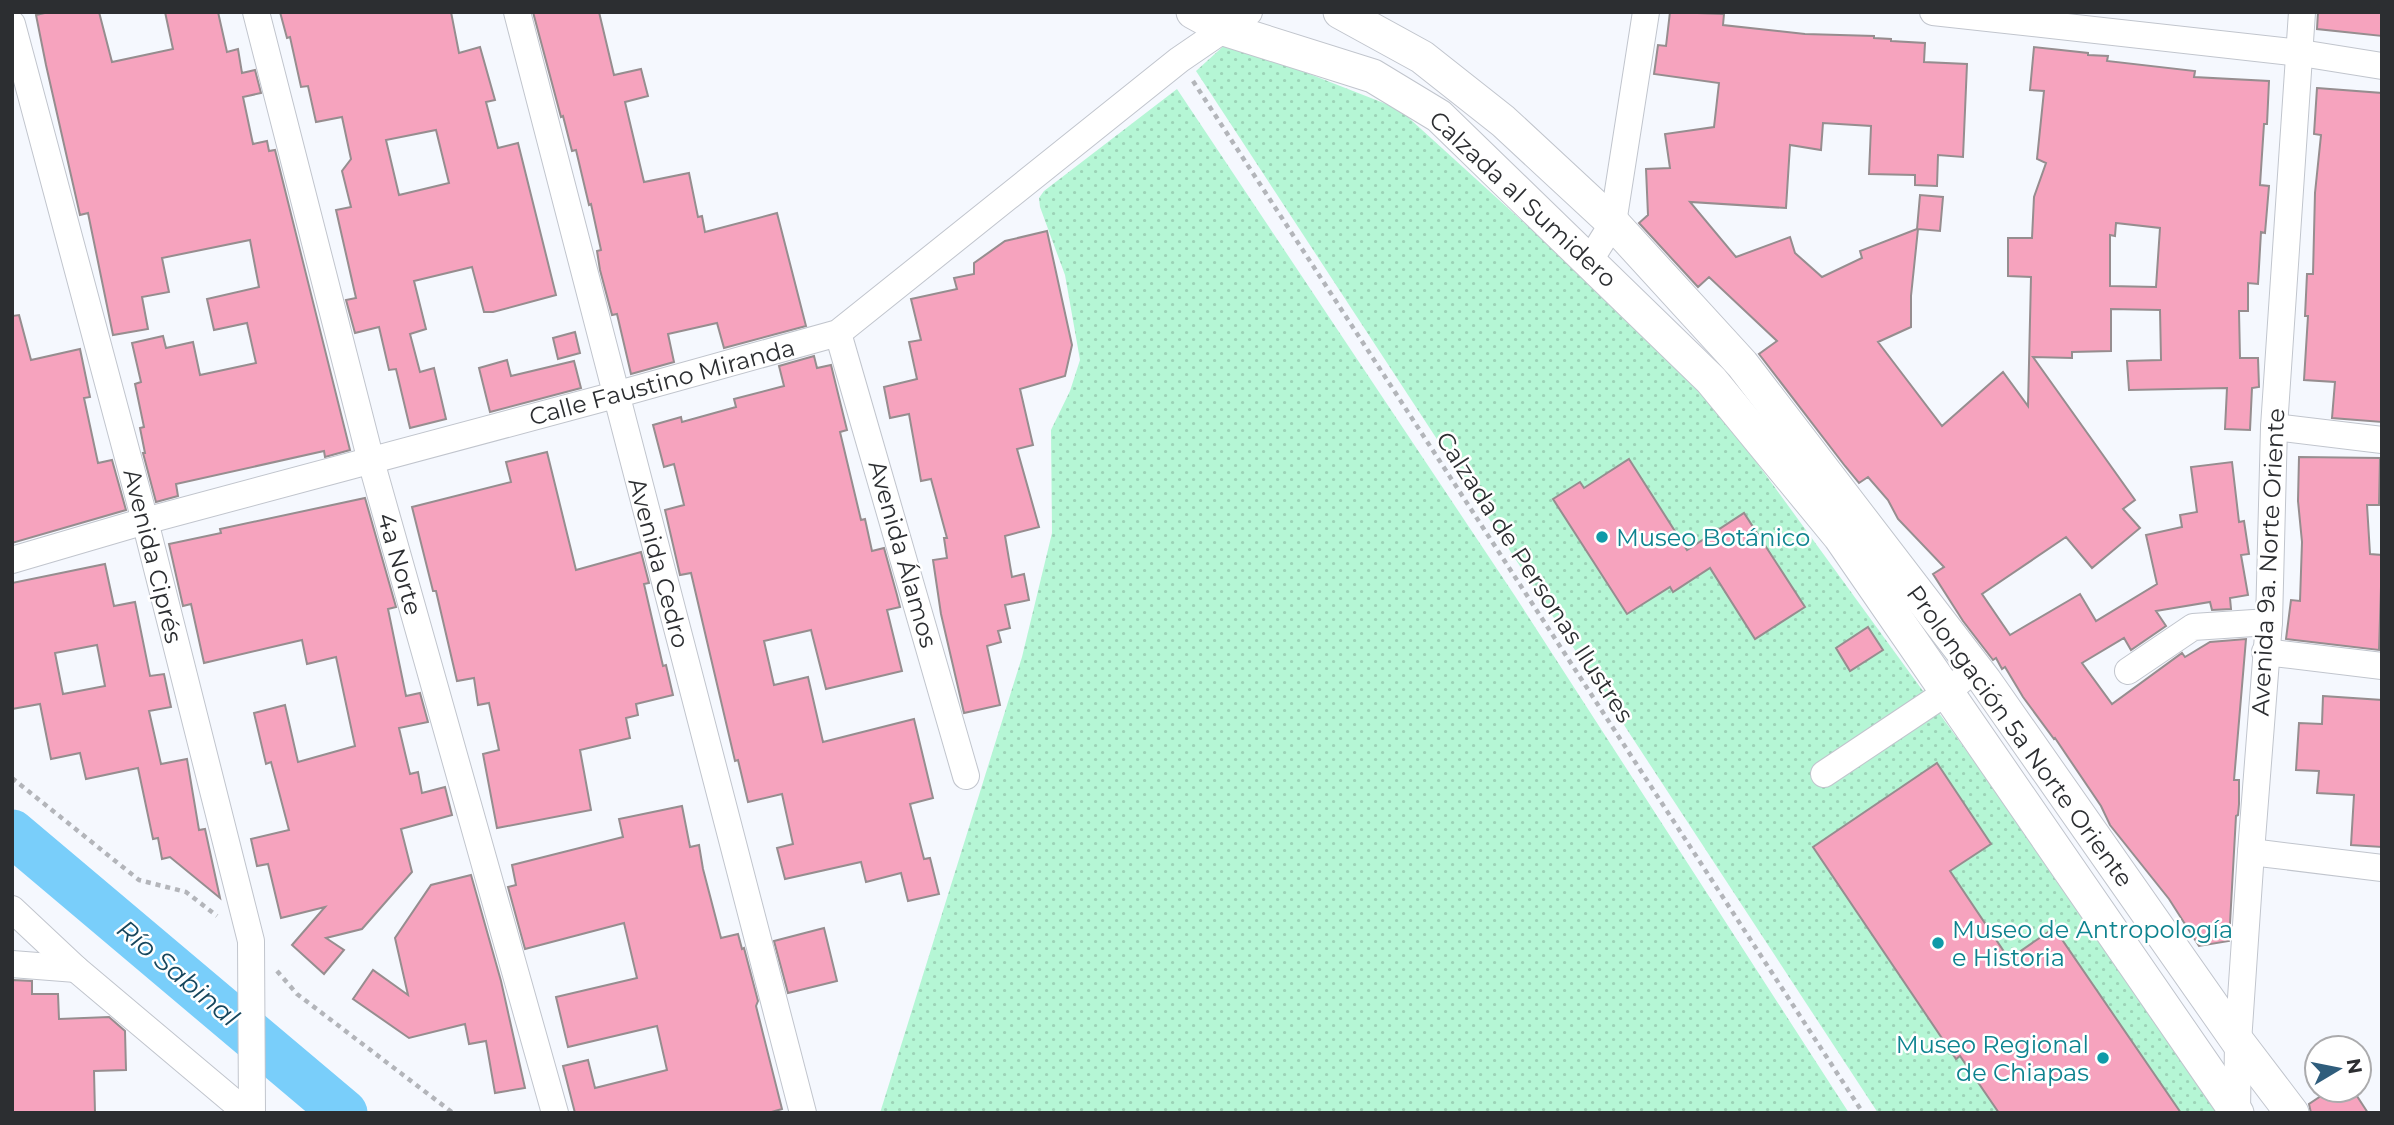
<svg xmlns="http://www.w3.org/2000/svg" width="2394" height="1125" viewBox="0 0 2394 1125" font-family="Montserrat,sans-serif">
<defs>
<pattern id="green-dots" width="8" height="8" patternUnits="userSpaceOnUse" patternTransform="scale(1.75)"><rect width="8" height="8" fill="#b5f6d5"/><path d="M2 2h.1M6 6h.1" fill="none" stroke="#9cd3b7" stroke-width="1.8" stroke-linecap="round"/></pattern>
</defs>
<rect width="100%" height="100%" fill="#f5f8fe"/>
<g fill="url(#green-dots)">
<polygon points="1228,42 1399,109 1696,379 2230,1113 1878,1113 1196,71"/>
<polygon points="1177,89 1515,596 1849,1113 880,1113 1022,657 1052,533 1051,430 1070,391 1080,360 1065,275 1040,207 1039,198 1044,191"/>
</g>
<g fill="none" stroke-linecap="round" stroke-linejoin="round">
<polyline stroke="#79cefa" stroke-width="47" points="12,833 344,1113"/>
</g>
<g fill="#f6a3be" stroke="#968d8f" stroke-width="2" fill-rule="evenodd">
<polygon points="49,12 99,12 112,62 173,49 165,12 218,12 227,52 238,49 242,73 255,70 261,93 243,97 253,144 267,141 269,151 275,150 350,450 325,457 324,451 176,484 178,496 156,502 143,453 145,453 140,428 144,427 135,384 141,382 132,343 163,336 166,348 193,342 200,375 256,363 247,323 214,330 207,299 259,287 250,240 162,258 169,292 142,297 148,329 113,335 88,213 80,215 46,65 36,15"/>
<path d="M 280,12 L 451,12 L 459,53 L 480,47 L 495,100 L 486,102 L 498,148 L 518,143 L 556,295 L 493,312 L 484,312 L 472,267 L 414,281 L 426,329 L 410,334 L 420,372 L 434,368 L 446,419 L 410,428 L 396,369 L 389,370 L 379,327 L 355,333 L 346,300 L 356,298 L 336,210 L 351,207 L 342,171 L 351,159 L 342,117 L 316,122 L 308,86 L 301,87 L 290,37 L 287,38 ZM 436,130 L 449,183 L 399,195 L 386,140 Z"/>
<polygon points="533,12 599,12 614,75 641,69 648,96 625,102 644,182 689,173 698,217 702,216 705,232 777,213 806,326 724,348 717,323 668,334 674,362 631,374 617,314 612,315 600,270 597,251 601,250 591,204 589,205 576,150 572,151 563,116 561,117"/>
<path d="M 1670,12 L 1724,14 L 1723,25 L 1805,34 L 1874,36 L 1874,38 L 1891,39 L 1891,41 L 1925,43 L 1924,62 L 1967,64 L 1963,157 L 1938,155 L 1937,186 L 1915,185 L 1915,175 L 1869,174 L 1871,126 L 1823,123 L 1821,150 L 1790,145 L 1786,208 L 1690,202 L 1736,257 L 1790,237 L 1795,253 L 1822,277 L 1862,258 L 1860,251 L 1917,229 L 1920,195 L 1943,197 L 1940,231 L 1918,229 L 1911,296 L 1911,327 L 1878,342 L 1942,426 L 2003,372 L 2028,406 L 2031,277 L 2008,276 L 2008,238 L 2032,238 L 2034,197 L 2046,163 L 2037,159 L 2044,91 L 2030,90 L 2034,47 L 2088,53 L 2088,55 L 2108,56 L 2107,61 L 2195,71 L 2194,77 L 2269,81 L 2267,124 L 2264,124 L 2260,185 L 2269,186 L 2265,233 L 2261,232 L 2258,284 L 2248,283 L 2248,311 L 2239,311 L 2240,358 L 2258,358 L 2259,387 L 2252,388 L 2250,430 L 2225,429 L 2227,388 L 2129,390 L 2127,361 L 2161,360 L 2160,310 L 2111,309 L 2111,351 L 2072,352 L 2072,358 L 2033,357 L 2135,500 L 2123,509 L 2140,528 L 2092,568 L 2066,537 L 1982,594 L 2010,635 L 2080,594 L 2096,621 L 2157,584 L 2146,535 L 2182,527 L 2180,515 L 2197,512 L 2191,467 L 2232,462 L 2239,522 L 2244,521 L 2249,554 L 2241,555 L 2248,595 L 2230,598 L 2231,609 L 2212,610 L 2210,602 L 2156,611 L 2166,626 L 2131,650 L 2124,638 L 2082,663 L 2112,704 L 2182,653 L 2185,657 L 2210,642 L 2246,639 L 2234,780 L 2239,780 L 2239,804 L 2238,815 L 2236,816 L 2229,941 L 2199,946 L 2169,899 L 2110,825 L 2101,806 L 2055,738 L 2054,739 L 2023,697 L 2005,667 L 2002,669 L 1996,658 L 1993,660 L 1963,621 L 1933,574 L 1944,567 L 1898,519 L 1888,500 L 1868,477 L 1859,483 L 1845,466 L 1759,354 L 1777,341 L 1709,277 L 1698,287 L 1639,223 L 1648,215 L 1646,169 L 1670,168 L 1665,134 L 1714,127 L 1719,83 L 1654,74 L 1658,45 L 1666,46 ZM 2116,223 L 2160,228 L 2156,287 L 2110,286 L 2110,235 L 2115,236 Z"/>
<polygon points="2318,12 2382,12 2382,36 2317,29"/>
<polygon points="2317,88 2382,93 2382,422 2332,418 2335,382 2304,380 2308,316 2305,316 2307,274 2313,274 2315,193 2321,135 2314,134"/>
<polygon points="1047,231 1072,345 1065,376 1020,389 1033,445 1017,449 1039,527 1005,536 1012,577 1024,574 1029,600 1005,605 1010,628 998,631 1001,642 987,646 1000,705 964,713 941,614 933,560 947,558 944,538 947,538 931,479 921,481 909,414 890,418 884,387 917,379 909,342 921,340 911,299 957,289 954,278 974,274 974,263 1005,241"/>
<polygon points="19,315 31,360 80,349 90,397 84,398 98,463 112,460 126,510 12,543 12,316"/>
<polygon points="575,332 580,353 558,359 553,338"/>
<polygon points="814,356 817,368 831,365 847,430 840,432 861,520 865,519 872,551 884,548 897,595 900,607 887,610 902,671 826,689 811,630 764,641 774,685 808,677 823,742 914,719 933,798 910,804 924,859 930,858 939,894 908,901 901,873 866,882 861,862 785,879 777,848 793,844 782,794 748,802 738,760 735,761 691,573 680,575 665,510 684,505 674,464 664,467 653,425 681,417 682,422 736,407 734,399 784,386 779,366"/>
<polygon points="507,360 511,376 574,361 581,388 490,412 479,368"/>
<polygon points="547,452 576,570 641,552 649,583 644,584 663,666 666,665 673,695 636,704 638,715 626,718 630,738 580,750 591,810 497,828 483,754 499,750 489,703 478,705 474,678 457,681 436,591 433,591 412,507 511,482 506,462"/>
<polygon points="2299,457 2380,458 2379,505 2367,505 2370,554 2382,555 2379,650 2286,639 2291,600 2300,601 2302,542 2298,501"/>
<polygon points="1629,459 1687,550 1744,513 1805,607 1755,639 1710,568 1673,592 1670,587 1627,614 1553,499 1580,482 1584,488"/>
<polygon points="365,498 396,607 388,609 406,696 420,693 428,722 399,728 410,774 418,772 422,793 445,787 452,815 401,829 412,872 362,929 326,938 344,950 324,974 292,945 325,907 281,918 268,864 257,866 251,839 289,830 271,762 266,764 254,713 285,705 298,762 355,746 336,657 307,664 302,640 204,663 191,604 183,606 169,544 221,533 220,529"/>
<path d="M 105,564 L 114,606 L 135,602 L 150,676 L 164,674 L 171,707 L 149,711 L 161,764 L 187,759 L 199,830 L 205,829 L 220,898 L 170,857 L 162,859 L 158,838 L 153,839 L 138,768 L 86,779 L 80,753 L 51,759 L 40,704 L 12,709 L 12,583 ZM 97,645 L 105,686 L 63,694 L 55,653 Z"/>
<polygon points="1868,627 1883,650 1850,671 1836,648"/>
<polygon points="2323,696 2382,700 2382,847 2351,845 2354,795 2317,793 2319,771 2296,770 2299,723 2322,724"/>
<polygon points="1937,763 1991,844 1950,871 2009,959 2054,928 2181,1113 1999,1113 1960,1056 1956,1059 1813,847"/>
<polygon points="682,806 690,847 699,845 703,869 721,938 738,934 742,949 744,948 758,1001 756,1006 782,1109 768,1113 575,1113 563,1066 588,1060 595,1088 667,1070 657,1026 568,1047 556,997 637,978 624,923 525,949 508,887 516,885 512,865 623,837 619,819"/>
<polygon points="471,875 501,981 525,1088 495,1093 486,1041 469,1044 465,1024 409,1038 353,999 373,970 408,995 395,938 431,885"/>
<polygon points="824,928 837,981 788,993 774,941"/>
<polygon points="12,980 32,981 32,994 58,994 59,1019 109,1017 125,1031 126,1070 94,1071 95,1113 12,1113"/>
<polygon points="2330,1090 2353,1090 2368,1113 2311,1113 2309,1104"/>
</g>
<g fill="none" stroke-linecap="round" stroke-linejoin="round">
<defs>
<g id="minor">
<polyline points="256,12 371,461 555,1113"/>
<polyline points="517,12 803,1113"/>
<polyline points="1933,12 2301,53 2382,66"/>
<polyline points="12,24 145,521 251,941 252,1113"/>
<polyline points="1590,260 1613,223 1646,12"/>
<polyline points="838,333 966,776"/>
<polyline points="2274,427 2382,440"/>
<polyline points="12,560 145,521 615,395 838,333 1179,60 1249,12"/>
<polyline points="2265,652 2382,666"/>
<polyline points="2128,671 2193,627 2269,622"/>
<polyline points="1824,774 1947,692 1975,669"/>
<polyline points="2251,852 2382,868"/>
<polyline points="12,909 76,969 247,1113"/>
<polyline points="12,964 76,969"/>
<polyline points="2237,1112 2238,1042 2251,852 2269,622 2274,427 2302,12"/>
</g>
<g id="major">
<polyline points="1193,12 1224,29 1373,76 1439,116 1711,380 1840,537 2237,1113"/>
<polyline points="1340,12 1422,57 1503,121 1613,223 1742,364 1985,681 2238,1042 2292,1113"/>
</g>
</defs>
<use href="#minor" stroke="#c1c5cd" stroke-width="28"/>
<use href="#major" stroke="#c1c5cd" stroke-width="35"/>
<g stroke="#b3b5ba" stroke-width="4.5" stroke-dasharray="5 5" stroke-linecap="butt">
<polyline points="1193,81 1863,1113"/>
<polyline points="12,778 139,880 186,892 217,916"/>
<polyline points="277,971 297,994 453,1113"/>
</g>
<use href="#minor" stroke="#fff" stroke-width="26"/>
<use href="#major" stroke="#fff" stroke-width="33"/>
</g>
<g fill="#0f9aa8" stroke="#fff" stroke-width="2.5">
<circle cx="1602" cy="537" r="7"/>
<circle cx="1938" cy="943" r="7"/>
<circle cx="2103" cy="1058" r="7"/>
</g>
<g text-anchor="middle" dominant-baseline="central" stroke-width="5" stroke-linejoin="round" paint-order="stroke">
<g font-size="24" fill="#2c2e31" stroke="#fff">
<text transform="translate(1523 199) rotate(43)">Calzada al Sumidero</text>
<text transform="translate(662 382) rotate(-15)">Calle Faustino Miranda</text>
<text transform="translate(903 554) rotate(74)">Avenida Álamos</text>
<text transform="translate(153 556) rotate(76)">Avenida Ciprés</text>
<text transform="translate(2268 562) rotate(-87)">Avenida 9a. Norte Oriente</text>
<text transform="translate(659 563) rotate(75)">Avenida Cedro</text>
<text transform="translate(400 564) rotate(74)">4a Norte</text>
<text transform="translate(1535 577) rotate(57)">Calzada de Personas Ilustres</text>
<text transform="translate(2020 736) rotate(54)">Prolongación 5a Norte Oriente</text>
</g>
<g font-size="24" fill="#0d838f" stroke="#fff" text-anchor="start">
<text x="1616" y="537">Museo Botánico</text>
<text x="1952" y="929">Museo de Antropología<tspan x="1952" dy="28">e Historia</tspan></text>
<text x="2089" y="1044" text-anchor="end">Museo Regional<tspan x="2089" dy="28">de Chiapas</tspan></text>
</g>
<g font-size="26" font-style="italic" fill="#16465d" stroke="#fff">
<text transform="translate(178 973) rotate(40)">Río Sabinal</text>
</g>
</g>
<rect width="2394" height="1125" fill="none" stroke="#2c2e31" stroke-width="28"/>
<g transform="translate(2338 1069) rotate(80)"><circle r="33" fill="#ffffff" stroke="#ababad" stroke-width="2"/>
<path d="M0-5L12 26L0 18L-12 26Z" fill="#2f5d7c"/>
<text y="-10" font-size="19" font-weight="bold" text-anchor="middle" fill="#2c2e31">N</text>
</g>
</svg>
